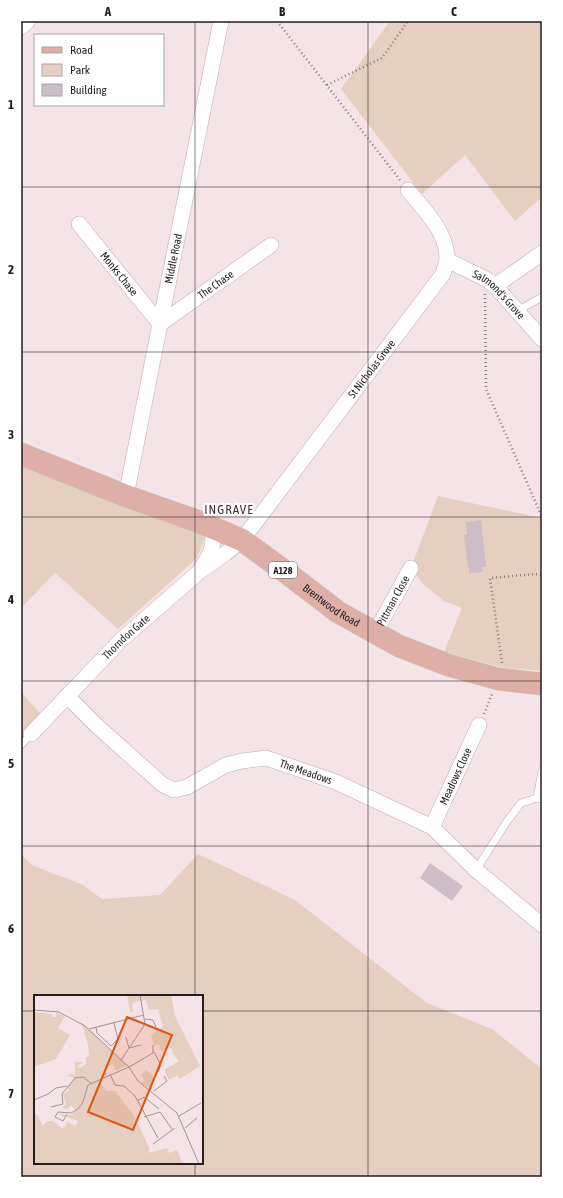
<svg xmlns="http://www.w3.org/2000/svg" width="563" height="1198" viewBox="0 0 563 1198" font-family="'Asap Condensed',sans-serif">
<rect width="100%" height="100%" fill="#f5e4e7"/>
<g fill="#e5cfc1" fill-rule="evenodd">
<polygon points="390,21 542,21 542,197 515,221 465,155 422,194 341,89"/>
<polygon points="21,454 209,527 197,558 118,629 55,573 21,608"/>
<polygon points="438,496 542,518 542,671 504,668 444,652 462,608 444,601 423,584 411,568"/>
<polygon points="21,692 45,719 21,745"/>
<path d="M 198,854 L 295,900 L 427,1003 L 492,1029 L 542,1069 L 542,1177 L 21,1177 L 21,854 L 32,865 L 83,885 L 102,899 L 160,895 ZM 35,996 L 202,996 L 202,1163 L 35,1163 Z"/>
</g>
<g fill="#ccbec6">
<polygon points="481,520 486,567 482,567 483,572 469,573 469,568 468,568 464,535 467,535 466,522"/>
<polygon points="430,863 463,886 452,901 420,878"/>
</g>
<g fill="none" stroke-linecap="round" stroke-linejoin="round">
<defs>
<g id="lane">
<polyline points="517,311 542,297"/>
<polyline points="21,745 31,734"/>
<polyline points="537,798 542,771"/>
<polyline points="476,870 508,820 521,803 537,798 542,799"/>
</g>
<g id="street">
<polyline points="21,27 28,21"/>
<path id="s1" d="M 79,224 L 160,324 L 271,245"/>
<path id="s2" d="M 447,260 L 486,279 L 495,286 L 542,339"/>
<polyline points="495,286 542,253"/>
<path id="s3" d="M 126,496 L 160,324 L 221,21"/>
<path d="M 201,568 C 211,555 215,545 212,528"/>
<path id="s4" d="M 375,633 L 411,568"/>
<path id="s5" d="M 67,696 L 96,725 L 163,785 L 174,790 L 187,787 L 226,765 L 242,761 L 266,758 L 336,782 L 432,827 L 476,870 L 542,925"/>
<path id="s6" d="M 31,734 L 121,640 L 199,572 L 226,553 L 242,540 L 443,274 C 444,269 447,264 447,259 C 447,231 424,210 408,190"/>
<path id="s7" d="M 432,827 L 479,725"/>
</g>
<g id="primary">
<path id="s8" d="M 21,454 L 126,496 L 197,521 L 242,540 L 283,570 L 338,612 L 399,646 L 448,665 L 498,679 L 542,684"/>
</g>
</defs>
<use href="#lane" stroke="#bcacae" stroke-width="8"/>
<use href="#street" stroke="#bcacae" stroke-width="16"/>
<use href="#primary" stroke="#cac9c9" stroke-width="23"/>
<g stroke="#887d7f" stroke-width="2.5" stroke-dasharray="1 3" stroke-linecap="butt">
<polyline points="277,21 400,180"/>
<polyline points="327,85 382,58 408,21"/>
<polyline points="485,294 486,389 542,517"/>
<polyline points="502,663 490,578 535,574 542,575"/>
<polyline points="484,714 492,694"/>
</g>
<use href="#lane" stroke="#fff" stroke-width="7"/>
<use href="#street" stroke="#fff" stroke-width="15"/>
<use href="#primary" stroke="#deafa7" stroke-width="22"/>
</g>
<path fill="none" stroke="#231d1f" stroke-width="1" stroke-opacity="0.55" d="M 195,21 L 195,996M 368,21 L 368,1177M 21,187 L 542,187M 21,352 L 542,352M 21,517 L 542,517M 21,681 L 542,681M 21,846 L 542,846M 21,1011 L 35,1011M 202,1011 L 542,1011M 195,1163 L 195,1177"/>
<g text-anchor="middle" dominant-baseline="central" stroke-width="4" stroke-linejoin="round" paint-order="stroke">
<rect fill="#fff" stroke="#656162" stroke-width="1" x="269" y="562" width="28" height="16" rx="3"/>
<g font-size="10" font-weight="bold" fill="#231d1f">
<text x="283" y="570">A128</text>
</g>
<g font-size="11" fill="#231d1f" stroke="#fff">
<text stroke="none"><textPath href="#s3" startOffset="242">Middle Road</textPath></text>
<text stroke="none"><textPath href="#s1" startOffset="64">Monks Chase</textPath></text>
<text stroke="none"><textPath href="#s1" startOffset="197">The Chase</textPath></text>
<text stroke="none"><textPath href="#s2" startOffset="63">Salmond's Grove</textPath></text>
<text stroke="none"><textPath href="#s6" startOffset="502">St Nicholas Grove</textPath></text>
<text stroke="none"><textPath href="#s4" startOffset="37">Pittman Close</textPath></text>
<text stroke="none"><textPath href="#s8" startOffset="348">Brentwood Road</textPath></text>
<text stroke="none"><textPath href="#s6" startOffset="136">Thorndon Gate</textPath></text>
<text stroke="none"><textPath href="#s5" startOffset="284">The Meadows</textPath></text>
<text stroke="none"><textPath href="#s7" startOffset="56">Meadows Close</textPath></text>
</g>
<g font-size="13" letter-spacing="1" fill="#403335" stroke="#fff">
<text x="229" y="509">INGRAVE</text>
</g>
</g>
<g transform="translate(34 995)">
<rect width="169" height="169" fill="#f5e4e7"/>
<path d="M 93,0 L 137,0 L 141,21 L 166,71 L 146,84 L 143,81 L 135,85 L 130,75 L 145,66 L 139,59 L 138,53 L 127,56 L 125,49 L 120,51 L 117,40 L 129,32 L 124,14 L 115,15 L 112,5 L 98,8 L 99,17 L 96,17 ZM 0,17 L 18,19 L 18,22 L 22,22 L 22,18 L 31,21 L 24,33 L 36,40 L 22,64 L 0,72 ZM 47,27 L 93,70 L 82,76 L 79,69 L 71,73 L 73,80 L 65,85 L 72,96 L 81,96 L 99,119 L 116,154 L 114,158 L 133,153 L 135,158 L 143,155 L 149,169 L 0,169 L 0,119 L 3,119 L 9,131 L 13,126 L 19,126 L 29,134 L 34,127 L 41,131 L 44,126 L 24,119 L 37,120 L 42,116 L 37,110 L 34,114 L 28,113 L 32,109 L 29,99 L 34,96 L 34,92 L 40,83 L 33,81 L 38,78 L 41,80 L 41,67 L 49,67 L 44,71 L 46,73 L 52,69 L 52,62 L 55,62 L 54,49 ZM 112,75 L 119,80 L 118,94 L 107,88 L 110,85 L 107,80 Z" fill="#e5cfc1"/>
<path fill="none" stroke="#a19497" stroke-width="1" d="M 0,15 L 25,17 L 51,31 L 95,72 L 104,86 L 143,118 L 165,169M 111,24 L 119,25 L 122,32M 62,32 L 63,38 L 77,51 L 84,44 L 80,28M 55,34 L 110,20M 92,42 L 95,53 L 107,50M 120,57 L 127,70 L 124,77M 87,65 L 111,29 L 106,0M 76,79 L 81,90 L 90,91 L 101,101 L 124,143M 120,96 L 133,86 L 130,81M 0,105 L 14,99 L 22,93 L 33,91M 103,106 L 110,102 L 125,114M 17,112 L 29,109 L 28,99 L 41,83 L 49,82 L 57,88M 33,119 L 29,126 L 21,122 L 24,117 L 37,118 L 44,114 L 49,107 L 54,90 L 95,72 L 119,58 L 119,50M 145,121 L 167,108M 110,122 L 126,117 L 138,134M 151,133 L 163,123M 119,149 L 141,133"/>
<path fill="#de560d" fill-opacity="0.15" stroke="#de560d" stroke-width="2" d="M 93,22 L 138,40 L 99,135 L 54,117 Z"/>
<rect width="169" height="169" fill="none" stroke="#231d1f" stroke-width="2"/>
</g>
<rect width="563" height="1198" fill="none" stroke="#ffffff" stroke-width="44"/>
<rect x="34" y="34" width="130" height="72" fill="#ffffff" stroke="#a7a5a5"/>
<rect x="42" y="47" width="20" height="6" fill="#deafa7" stroke="#a7a5a5"/>
<text x="70" y="54" font-size="12" fill="#231d1f">Road</text>
<rect x="42" y="64" width="20" height="12" fill="#e5cfc1" stroke="#a7a5a5"/>
<text x="70" y="74" font-size="12" fill="#231d1f">Park</text>
<rect x="42" y="84" width="20" height="12" fill="#ccbec6" stroke="#a7a5a5"/>
<text x="70" y="94" font-size="12" fill="#231d1f">Building</text>
<rect x="22" y="22" width="519" height="1154" fill="none" stroke="#231d1f" stroke-width="1.5"/>
<g font-size="13" text-anchor="middle" font-weight="bold" fill="#231d1f">
<text x="108" y="16">A</text>
<text x="282" y="16">B</text>
<text x="454" y="16">C</text>
<text x="11" y="109">1</text>
<text x="11" y="274">2</text>
<text x="11" y="439">3</text>
<text x="11" y="604">4</text>
<text x="11" y="768">5</text>
<text x="11" y="933">6</text>
<text x="11" y="1098">7</text>
</g>
</svg>
